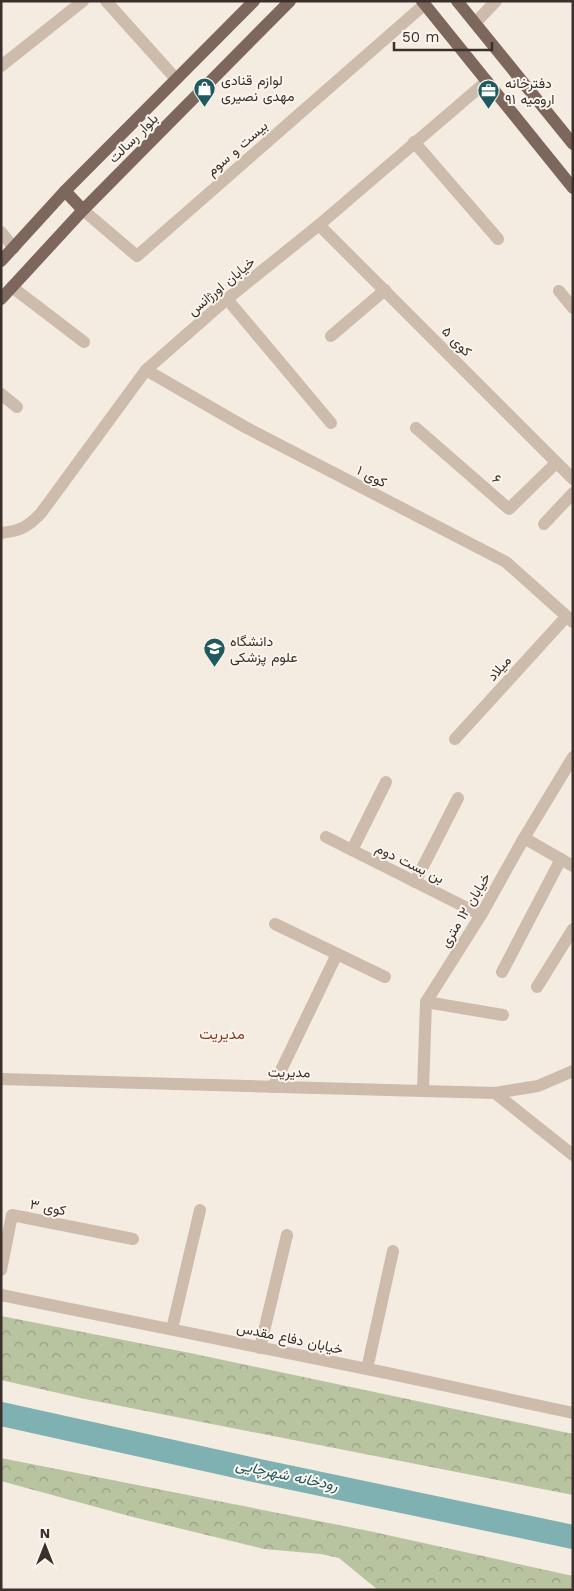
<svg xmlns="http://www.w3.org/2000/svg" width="574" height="1591" viewBox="0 0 574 1591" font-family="'Work Sans',Vazirmatn,sans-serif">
<defs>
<pattern id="forest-crowns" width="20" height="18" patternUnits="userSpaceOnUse" patternTransform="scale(1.25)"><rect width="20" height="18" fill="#b8c4a0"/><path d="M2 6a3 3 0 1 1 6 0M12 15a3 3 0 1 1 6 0" fill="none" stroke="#97a083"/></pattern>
</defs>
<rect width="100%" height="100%" fill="#f4ebe1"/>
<g fill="url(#forest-crowns)">
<polygon points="1,1316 190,1353 573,1434 573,1495 80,1398 1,1380"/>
<polygon points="1,1458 369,1531 573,1576 573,1590 378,1590 339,1558 321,1554 264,1549 129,1516 1,1481"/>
</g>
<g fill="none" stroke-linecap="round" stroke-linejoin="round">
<polyline stroke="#7fb0b2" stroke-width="24" points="1,1414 259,1471 573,1537"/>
<g stroke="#cdbbac" stroke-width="12">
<polyline points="106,1 176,79"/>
<polyline points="475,23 496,1"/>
<polyline points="1,66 83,1"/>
<polyline points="414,142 498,239"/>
<polyline points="83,210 137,256 425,4"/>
<polyline points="319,225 573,479"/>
<polyline points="1,232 14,248"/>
<polyline points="12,287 84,342"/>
<polyline points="559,291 573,308"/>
<polyline points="227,299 331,423"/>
<polyline points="331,336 385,290"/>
<polyline points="146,370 245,427 506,562 573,622"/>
<polyline points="1,394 17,407"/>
<polyline points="416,428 509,509 556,463"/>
<polyline points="544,524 573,493"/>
<path d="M 1,533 C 20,531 28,527 41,513 L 146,370 L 227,299 L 319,225 L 487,81"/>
<polyline points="455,739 566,617"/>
<polyline points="326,837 481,915"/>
<polyline points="524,838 573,866"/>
<polyline points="352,850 386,782"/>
<polyline points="415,882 458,798"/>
<polyline points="275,924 385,977"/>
<polyline points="502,972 561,859"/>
<polyline points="537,987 573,929"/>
<polyline points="426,1002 503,1015"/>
<polyline points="1,1079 495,1093 538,1086 573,1071"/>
<polyline points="273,1087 337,954"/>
<polyline points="423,1090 426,1002 481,915 524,838 573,757"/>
<polyline points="495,1093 573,1155"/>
<polyline points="1,1270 12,1215 133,1239"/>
<polyline points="1,1295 387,1373 573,1413"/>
<polyline points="172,1329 200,1210"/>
<polyline points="260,1348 287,1235"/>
<polyline points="367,1369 393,1251"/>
</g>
<g stroke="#7d675c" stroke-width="12">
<polyline points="422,1 573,188"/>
<polyline points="457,1 573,144"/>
<polyline points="65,191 83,210"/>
<polyline points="1,261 65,191 254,1"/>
<polyline points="1,299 83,210 290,1"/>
</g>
</g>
<defs>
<symbol id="shop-pin" viewBox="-11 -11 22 30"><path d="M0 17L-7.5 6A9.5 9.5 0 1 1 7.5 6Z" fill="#1f5a5e" stroke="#fbf5ee"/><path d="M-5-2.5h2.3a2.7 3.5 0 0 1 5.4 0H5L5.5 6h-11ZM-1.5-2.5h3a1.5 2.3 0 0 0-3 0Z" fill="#fff"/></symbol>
<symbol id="office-pin" viewBox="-11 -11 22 30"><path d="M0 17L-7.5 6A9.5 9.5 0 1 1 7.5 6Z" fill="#1f5a5e" stroke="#fbf5ee"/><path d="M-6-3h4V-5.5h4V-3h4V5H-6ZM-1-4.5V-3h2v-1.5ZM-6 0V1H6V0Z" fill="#fff"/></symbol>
<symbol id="university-pin" viewBox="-11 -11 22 30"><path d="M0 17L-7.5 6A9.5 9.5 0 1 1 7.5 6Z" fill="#1f5a5e" stroke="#fbf5ee"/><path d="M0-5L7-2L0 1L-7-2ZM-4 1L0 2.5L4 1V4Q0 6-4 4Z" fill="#fff"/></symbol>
</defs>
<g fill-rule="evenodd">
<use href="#shop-pin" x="192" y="76" width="25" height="34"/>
<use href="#office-pin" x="476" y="78" width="25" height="34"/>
<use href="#university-pin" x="202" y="636" width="25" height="34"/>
</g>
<g text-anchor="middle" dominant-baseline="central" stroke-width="4" stroke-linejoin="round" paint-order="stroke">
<g font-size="14" fill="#3b302b" stroke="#fbf5ee" text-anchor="start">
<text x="221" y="80">لوازم قنادی<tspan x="221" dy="16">مهدی نصیری</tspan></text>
<text x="505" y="83">دفترخانه<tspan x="505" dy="16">۹۱ ارومیه</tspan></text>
<text x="230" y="641">دانشگاه<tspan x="230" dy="16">علوم پزشکی</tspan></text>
</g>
<g font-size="14" fill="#3b302b" stroke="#fbf5ee">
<text transform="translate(133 138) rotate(-45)">بلوار رسالت</text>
<text transform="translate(237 148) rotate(-41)">بیست و سوم</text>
<text transform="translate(221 286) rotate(-40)">خیابان اورژانس</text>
<text transform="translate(457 341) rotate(45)">کوی ۵</text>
<text transform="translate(372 476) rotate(27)">کوی ۱</text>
<text transform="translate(497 479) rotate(41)">۶</text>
<text transform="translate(499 668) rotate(-48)">میلاد</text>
<text transform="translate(410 863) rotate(26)">بن بست دوم</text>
<text transform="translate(465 910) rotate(-59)">خیابان ۱۲ متری</text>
<text transform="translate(289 1072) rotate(1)">مدیریت</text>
<text transform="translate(48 1207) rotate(11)">کوی ۳</text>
<text transform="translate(290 1338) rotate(12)">خیابان دفاع مقدس</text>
</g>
<g font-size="15" fill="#8c3b22" stroke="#fbf5ee">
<text x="222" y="1034">مدیریت</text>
</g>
<g font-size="15" font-style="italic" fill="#1f5a5e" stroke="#fbf5ee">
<text transform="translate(287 1475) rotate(12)">رودخانه شهرچایی</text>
</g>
</g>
<rect width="574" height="1591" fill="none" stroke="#3b302b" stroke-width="5"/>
<g transform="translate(45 1546)" stroke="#fbf5ee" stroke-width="4" paint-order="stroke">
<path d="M0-4L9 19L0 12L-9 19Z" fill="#3b302b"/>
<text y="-8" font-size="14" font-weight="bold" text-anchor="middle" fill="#3b302b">N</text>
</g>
<path d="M394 42v8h98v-8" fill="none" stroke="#3b302b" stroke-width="2.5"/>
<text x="402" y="42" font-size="15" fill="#3b302b" stroke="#fbf5ee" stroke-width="4" paint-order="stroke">50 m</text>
</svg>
